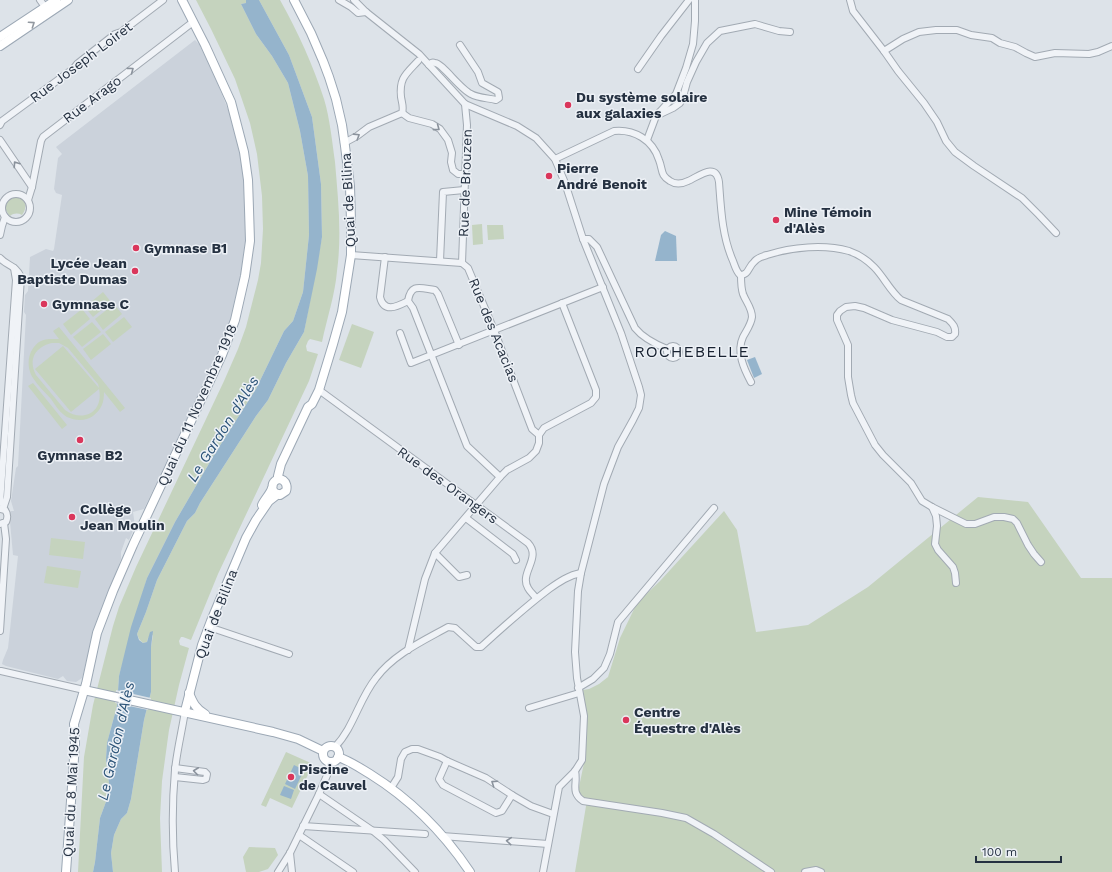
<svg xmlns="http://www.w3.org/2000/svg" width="1112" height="872" viewBox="0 0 1112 872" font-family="'Work Sans',sans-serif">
<rect width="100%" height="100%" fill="#dde3e9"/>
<polygon fill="#cbd2db" points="195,40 199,44 210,65 229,112 241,158 243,175 246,211 245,242 240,280 230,323 220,349 144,509 133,512 135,526 129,540 126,538 121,552 121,559 93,636 82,678 76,682 67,681 63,676 58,679 6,666 2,664 3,660 8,648 18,556 13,555 10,522 11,511 14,511 11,501 16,468 18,466 26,315 24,312 25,295 28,291 30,257 46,249 53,251 54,249 62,195 56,193 54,189 58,158 62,154 56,147"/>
<g fill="#c5d3be" fill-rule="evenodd">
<polygon points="196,0 246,0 246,3 241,4 256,34 272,56 288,83 300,131 308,176 309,235 303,292 293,321 284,331 256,389 214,455 175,522 147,578 119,676 117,706 107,743 106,759 110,791 100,818 95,862 93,872 78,872 84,757 93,705 113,626 119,607 136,567 224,381 238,349 246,327 258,280 261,263 263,229 262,196 257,154 250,123 235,79 211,29"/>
<path d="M 259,0 L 280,0 C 298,32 313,65 324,99 C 330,119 332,141 335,162 C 338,198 342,234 337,271 C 335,295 327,318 322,342 L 310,339 L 308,341 L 306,346 L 307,351 L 318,354 L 309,381 L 218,574 L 191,640 L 183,637 L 181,637 L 179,641 L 180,645 L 189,648 L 179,685 L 169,730 L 162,781 L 160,818 L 162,872 L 113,872 L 111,853 L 114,835 L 121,819 L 127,813 L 131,799 L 144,720 L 151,692 L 151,647 L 153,635 L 148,638 L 147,642 L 143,643 L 139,639 L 137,634 L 146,612 L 157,580 L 187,521 L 195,513 L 200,503 L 256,416 L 268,400 L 286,363 L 304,332 L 322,237 L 321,184 L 312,117 L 289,55 Z"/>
<path d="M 14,197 C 25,197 29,206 22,215 C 18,213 14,213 10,216 C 3,209 4,200 14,197 Z"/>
<polygon points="482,224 483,244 473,245 472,225"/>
<polygon points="487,225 503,225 504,239 488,240"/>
<polygon points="103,292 111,302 93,317 85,307"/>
<polygon points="114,304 122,314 103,330 95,319"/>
<polygon points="82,309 90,319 71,335 63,324"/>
<polygon points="124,317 132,327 113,342 105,332"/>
<polygon points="92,322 101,332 82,347 73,337"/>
<polygon points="352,324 374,332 361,368 339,360"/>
<path d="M 59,327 L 125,408 L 120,412 L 104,392 C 104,402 102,409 93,416 C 86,421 76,421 67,417 C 60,413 55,405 51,399 C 45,392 38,386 33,378 C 26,367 27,351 39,342 C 45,338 53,339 59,339 L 53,331 ZM 52,343 L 59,343 L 68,348 L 98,384 L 99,388 L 63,346 L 35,369 L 71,412 L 99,389 C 104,412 83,423 65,410 L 36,375 C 28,359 35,347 52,343 Z"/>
<polygon points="103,334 111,344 91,360 83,349"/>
<polygon points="33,383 67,425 62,429 28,386"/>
<polygon points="978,497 1028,502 1081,578 1112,578 1112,872 575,872 587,800 582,799 578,792 585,758 587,731 586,709 583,690 589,689 599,684 608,677 620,638 637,603 660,581 724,511 737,530 756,632 808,625 868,587"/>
<polygon points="51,538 85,542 83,559 49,555"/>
<polygon points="47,566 81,571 78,588 44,583"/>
<polygon points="286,752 313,764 292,808 270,798 266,807 261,805"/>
<polygon points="249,847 275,848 278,855 268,869 259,872 246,872 243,857"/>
</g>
<g fill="#95b4cc">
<polygon points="246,0 259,0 289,55 312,117 321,184 322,237 317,269 304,332 286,363 268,400 256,416 200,503 195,513 187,521 157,580 146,612 137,634 139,640 143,643 147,642 150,632 153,631 151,647 151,692 144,720 131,799 127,813 121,819 114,835 111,853 113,872 93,872 95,862 100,818 110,791 106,759 107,743 117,706 119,676 131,627 147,578 175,522 214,455 256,389 284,331 293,321 303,292 309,235 308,176 300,131 288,83 272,56 256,34 241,4 246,3"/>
<polygon points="665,231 676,236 677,261 655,261 661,235"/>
<polygon points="755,357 762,374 754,378 747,360"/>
<polygon points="294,765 304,770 295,789 285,784"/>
<polygon points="284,786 294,790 291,799 280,795"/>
</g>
<polygon fill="#dde3e9" points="116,690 151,698 148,710 115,703"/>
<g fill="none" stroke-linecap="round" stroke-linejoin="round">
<defs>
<g id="minor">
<polyline points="40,0 45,7"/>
<polyline points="339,0 351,7 358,13 366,12"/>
<polyline points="354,0 366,12 419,54 465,104 517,126 536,138 555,159 565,183 583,239 621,333 639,387 641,395 639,408 633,420 618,447 604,484 581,573 578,591 575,652 577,678 584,716 582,760 575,771 559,787 543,872"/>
<polyline points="850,0 853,11 884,51 903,39 919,32 936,30 957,30 971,35 992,38 1000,43 1015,47 1026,53 1035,57 1055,53 1089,54 1098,52 1112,46"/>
<polyline points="884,51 898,71 924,103 937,122 946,141 955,152 974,166 1022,198 1039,215 1056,233"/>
<path d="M 429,65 C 431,63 432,62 435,63 C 442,63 460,89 471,94 C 478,98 488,98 496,100 L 499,98 L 498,92 L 482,83 L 478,72 L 460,45"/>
<polyline points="638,69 661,36 689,0"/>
<polyline points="402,113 409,118 432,124 440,129 448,140 452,153 451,162 453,170 458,174 465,174"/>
<polyline points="656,116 673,108 680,103 683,97 687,82 696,62 707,43 720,31 755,24 779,31 790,32"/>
<polyline points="0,125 2,121 73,69 77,64 115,34 121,32 163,0"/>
<polyline points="0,140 32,187"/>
<polyline points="647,140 656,116 676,94 686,68 693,44 695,21 695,0"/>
<path d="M 344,143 L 357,136 L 369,127 L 402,113 C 404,108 402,103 401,97 C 399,78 406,74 418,61"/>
<path d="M 555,159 L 614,131 C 634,129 653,140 659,160 C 663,170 660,175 670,181 C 676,185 682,184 688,181 C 698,177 716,161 719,182 C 721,209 722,236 733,261 C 735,266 736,271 740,275 C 749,275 748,267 754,262 C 757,258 763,256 767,255 C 792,247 824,244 849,251 C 858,254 867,260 874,267 C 884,277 890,291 901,300 L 948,319 C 953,324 956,327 955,334 L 952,337 L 947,337 L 937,332 L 892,320 L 864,308 L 855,306 L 846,307 L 840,311 L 837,315 L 837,320 L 848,345 L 848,377 L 851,395 L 853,403 L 875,445 L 883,455 L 911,483 L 922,501 L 932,507 L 966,524 L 975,524 L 994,517 L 1004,517 L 1013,519 L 1017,523 L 1028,545 L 1034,554 L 1041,562"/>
<circle cx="16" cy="208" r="14"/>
<polyline points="28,200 32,187 41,141 43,137 193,22"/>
<polyline points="0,235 2,226 5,217"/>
<path d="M 583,239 L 589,239 L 597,247 L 635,328 C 643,338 655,344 667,349"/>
<polyline points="351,255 462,263 468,268 494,330 532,429 539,435"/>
<path d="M 385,257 L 380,297 C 384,314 398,306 408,301"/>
<path d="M 0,258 C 7,266 16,265 21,277 L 7,497 L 3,509"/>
<polyline points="440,261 443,192 464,190"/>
<polyline points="462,263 467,125 465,104"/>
<path d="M 741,275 C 741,281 741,288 743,294 C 746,302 752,308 752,317 C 751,325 746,331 743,337 C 736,352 744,369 751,382"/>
<polyline points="400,333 411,363 603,287"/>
<path d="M 459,345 L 438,294 L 435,290 C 420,288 411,283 408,301 L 413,308 L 467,446 L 500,477"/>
<circle cx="673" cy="352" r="6"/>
<path d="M 319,390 L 528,543 C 542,558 519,573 528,588 C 530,592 534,595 536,598"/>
<polyline points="0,503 16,280 14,268"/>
<polyline points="932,507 936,516 937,526 935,544 938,550 953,567 955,573 956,583"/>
<path d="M 0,509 L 5,510 C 8,514 8,517 6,522 L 0,524"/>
<polyline points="466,518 513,554 516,560"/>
<polyline points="435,553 459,577 467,575"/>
<polyline points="209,627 289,654"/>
<polyline points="0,631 6,539 4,523"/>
<polyline points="408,650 425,579 435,553 500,477 507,470 529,458 536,451 539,443 539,435 544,428 591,403 596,397 596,390 562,303"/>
<polyline points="1,671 84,690"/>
<polyline points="578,688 593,679 604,668 610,654 618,622 714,508"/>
<polyline points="529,708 579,693"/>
<path d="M 335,747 C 354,727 359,699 376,678 C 394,654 423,641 448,627 L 455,628 L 476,647 L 481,647 C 503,627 525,607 549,589 C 559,582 569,575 581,573"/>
<polyline points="447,761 439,779 443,785 496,813 502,811 512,795"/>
<path d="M 575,771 C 578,784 570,792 583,801 L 662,813 L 686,818 L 714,834 L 771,872"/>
<polyline points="175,777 203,780 206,779 207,774 205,772 175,768"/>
<polyline points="391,788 398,777 401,759 405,752 412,749 418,749 440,757 447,761 486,778 512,795 531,806 553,814"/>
<polyline points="319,794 373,831 384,840 415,872"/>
<polyline points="303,826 425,834"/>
<polyline points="299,835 353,872"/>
<polyline points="442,836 548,844"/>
<polyline points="290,853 292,872"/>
<path d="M 175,872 C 172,838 172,804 175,770 C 177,750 182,731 185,711"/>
<polyline points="278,872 290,853 319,794 328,773 329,762"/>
<polyline points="805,872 816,870 821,872"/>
</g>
<g id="major">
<polyline points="0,37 56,0"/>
<polyline points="0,46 68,0"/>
<polyline points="278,479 278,476 281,464 308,407 312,404 319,390 333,344 342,312 351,255 351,221 350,186 345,146 342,125 336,99 329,77 323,61 311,33 294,0"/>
<path d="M 262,505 C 264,500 271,493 272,488 C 274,484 271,486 274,482 C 280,475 289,482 286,491 L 280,495 L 275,493 L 272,489"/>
<polyline points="84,690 273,732 298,739 323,751"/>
<path d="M 189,693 C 193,703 196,709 205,714"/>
<polyline points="185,711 202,645 211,621 246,538 256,520 269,501 278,494"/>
<circle cx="331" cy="754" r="8"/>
<path d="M 338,757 C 350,761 360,768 370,774 C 410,799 444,833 470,872"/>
<polyline points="66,872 75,744 74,724 86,684 97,633 113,591 133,545 222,355 235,320 245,276 250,241 249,209 248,180 244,152 231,102 205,45 182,0"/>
</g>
</defs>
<use href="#minor" stroke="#a2aab3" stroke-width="8"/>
<use href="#major" stroke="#9ca8b5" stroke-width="10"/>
<use href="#minor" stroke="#f0f3f7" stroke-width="6"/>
<use href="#major" stroke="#fff" stroke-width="8"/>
</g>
<defs><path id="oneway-chevron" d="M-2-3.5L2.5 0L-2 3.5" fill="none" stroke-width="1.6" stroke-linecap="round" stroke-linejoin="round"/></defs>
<use stroke="#9298a0" href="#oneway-chevron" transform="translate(32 24) rotate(-34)"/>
<g stroke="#8a929c">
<use href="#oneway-chevron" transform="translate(131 70) rotate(-37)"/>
<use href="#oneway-chevron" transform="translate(437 128) rotate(37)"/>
<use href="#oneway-chevron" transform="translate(357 136) rotate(-32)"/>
<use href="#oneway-chevron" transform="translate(16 164) rotate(-124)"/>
<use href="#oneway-chevron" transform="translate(196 771) rotate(-173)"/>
<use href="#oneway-chevron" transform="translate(494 783) rotate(-146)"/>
<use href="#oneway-chevron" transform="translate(509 841) rotate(-175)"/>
</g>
<g fill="#da365b" stroke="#edf1f6" stroke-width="1.5">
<circle cx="568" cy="105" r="4"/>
<circle cx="549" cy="176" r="4"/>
<circle cx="776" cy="220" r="4"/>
<circle cx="136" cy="248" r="4"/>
<circle cx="135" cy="271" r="4"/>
<circle cx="44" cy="304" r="4"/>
<circle cx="80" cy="440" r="4"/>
<circle cx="72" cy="517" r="4"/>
<circle cx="626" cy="720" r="4"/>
<circle cx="291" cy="777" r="4"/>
</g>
<g text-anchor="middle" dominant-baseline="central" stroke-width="3" stroke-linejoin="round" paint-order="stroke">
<g font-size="14" fill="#253141" stroke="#edf1f6">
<text transform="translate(81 62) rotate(-37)">Rue Joseph Loiret</text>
<text transform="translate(92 99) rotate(-37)">Rue Arago</text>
<text transform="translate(465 183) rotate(-88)">Rue de Brouzen</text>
<text transform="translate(348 200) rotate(-93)">Quai de Bilina</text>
<text transform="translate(494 330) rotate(68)">Rue des Acacias</text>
<text transform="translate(197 405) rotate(-66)">Quai du 11 Novembre 1918</text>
<text transform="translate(448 485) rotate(36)">Rue des Orangers</text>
<text transform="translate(216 614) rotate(-69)">Quai de Bilina</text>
<text transform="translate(71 792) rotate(-87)">Quai du 8 Mai 1945</text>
</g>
<g font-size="14" font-weight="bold" fill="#253141" stroke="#edf1f6" text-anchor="start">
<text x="576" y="97">Du système solaire<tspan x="576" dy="16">aux galaxies</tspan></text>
<text x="557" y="168">Pierre<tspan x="557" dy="16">André Benoit</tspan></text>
<text x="784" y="212">Mine Témoin<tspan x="784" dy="16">d'Alès</tspan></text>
<text x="144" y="248">Gymnase B1</text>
<text x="127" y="263" text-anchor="end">Lycée Jean<tspan x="127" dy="16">Baptiste Dumas</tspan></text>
<text x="52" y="304">Gymnase C</text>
<text x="80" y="455" text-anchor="middle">Gymnase B2</text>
<text x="80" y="509">Collège<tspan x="80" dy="16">Jean Moulin</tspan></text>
<text x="634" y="712">Centre<tspan x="634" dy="16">Équestre d'Alès</tspan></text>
<text x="299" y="769">Piscine<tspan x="299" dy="16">de Cauvel</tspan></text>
</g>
<g font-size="15" font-style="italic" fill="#2c5478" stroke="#edf1f6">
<text transform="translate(223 429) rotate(-58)">Le Gardon d'Alès</text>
<text transform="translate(116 741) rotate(-77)">Le Gardon d'Alès</text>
</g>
<g font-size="16" letter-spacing="1" fill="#182231" stroke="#edf1f6">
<text x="692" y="351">ROCHEBELLE</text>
</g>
</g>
<path d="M976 856v6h85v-6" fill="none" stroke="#253141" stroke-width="2"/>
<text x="982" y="856" font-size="12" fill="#253141" stroke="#edf1f6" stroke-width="3" paint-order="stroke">100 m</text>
</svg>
